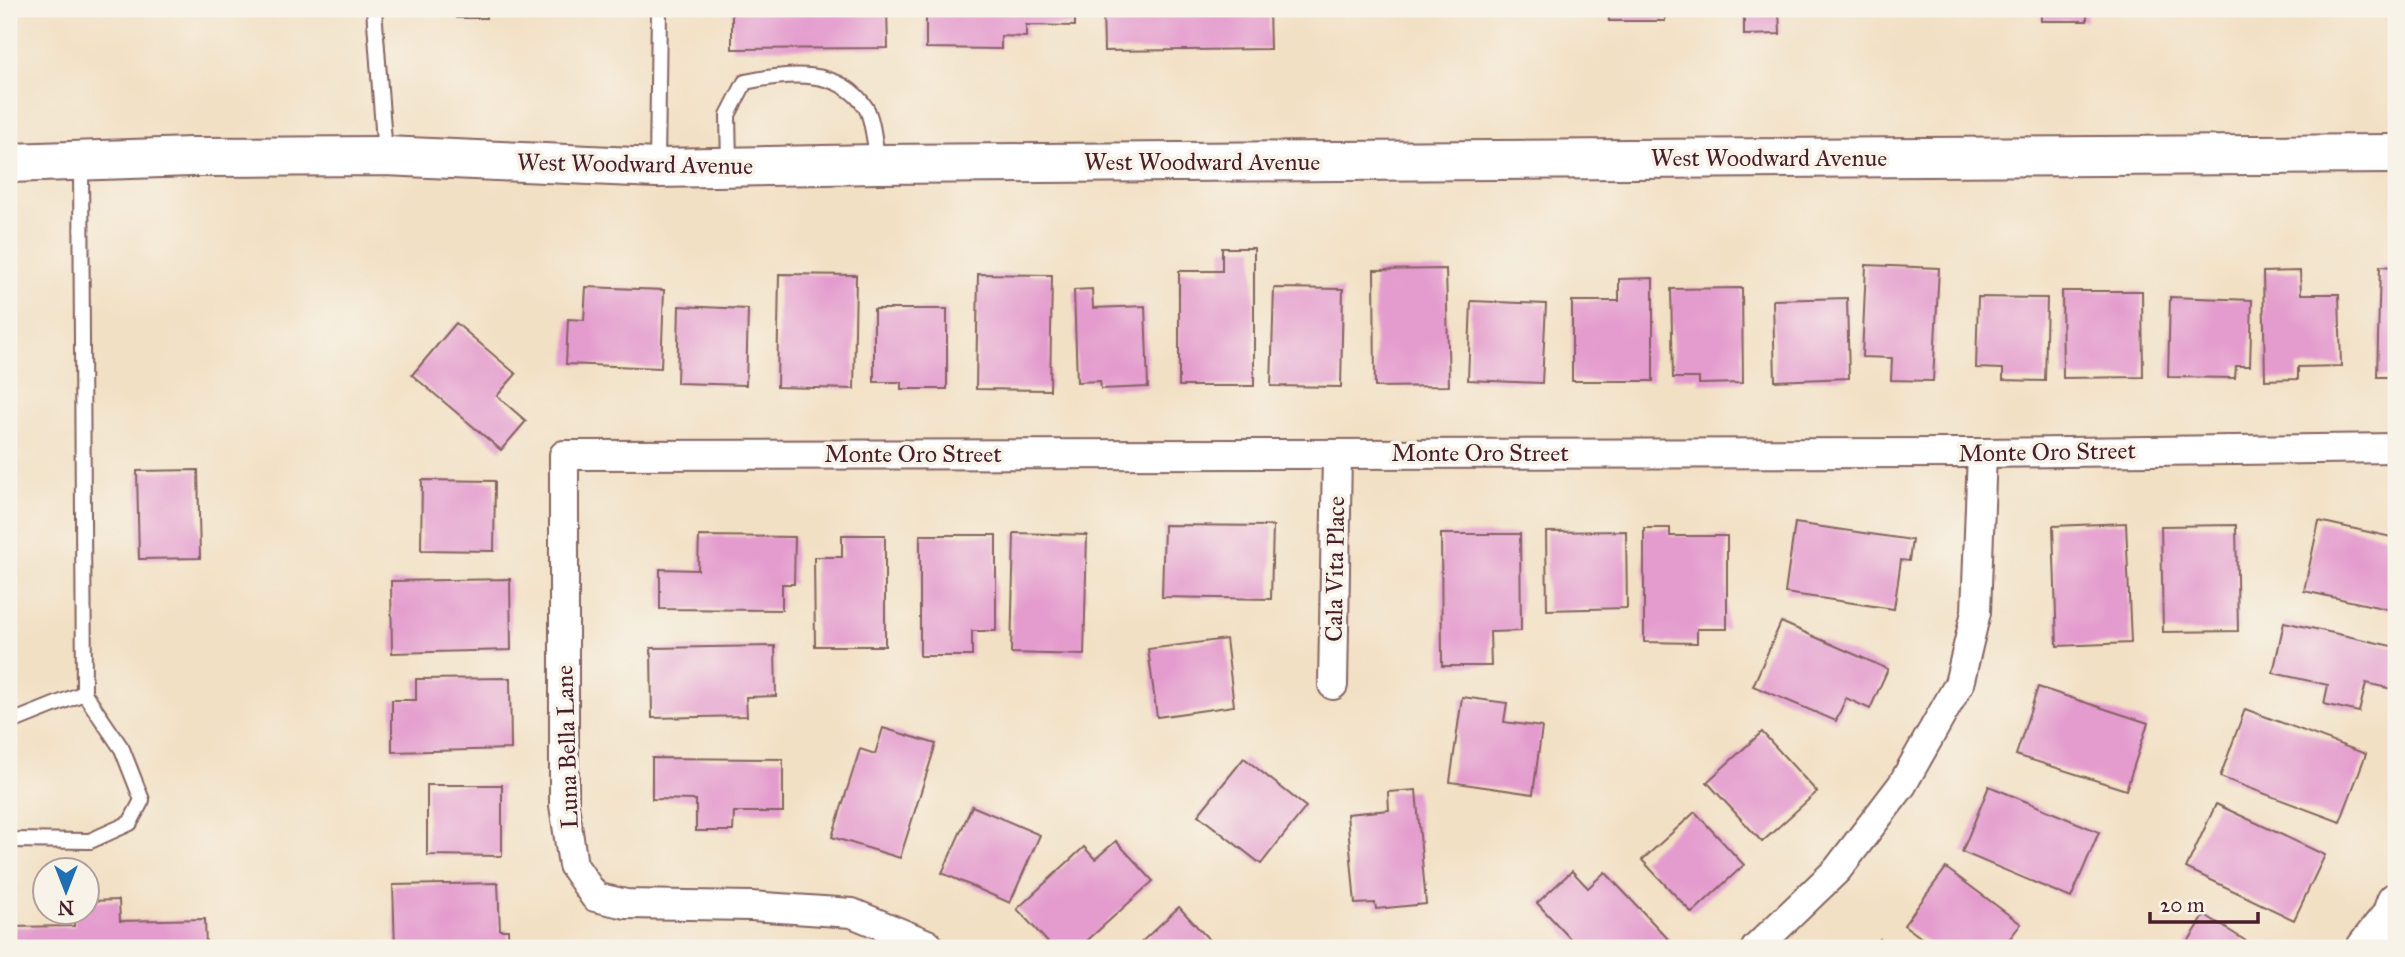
<svg xmlns="http://www.w3.org/2000/svg" width="2405" height="957" viewBox="0 0 2405 957" font-family="'IM FELL Great Primer',serif">
<rect width="100%" height="100%" fill="#f7f3e8"/>
<filter id="ink" filterUnits="userSpaceOnUse"><feTurbulence type="fractalNoise" baseFrequency=".0143" numOctaves="2"/><feDisplacementMap in="SourceGraphic" scale="14" xChannelSelector="R" yChannelSelector="G"/><feConvolveMatrix kernelMatrix="1 2 1 2 8 2 1 2 1" color-interpolation-filters="sRGB"/></filter>
<filter id="wash" filterUnits="userSpaceOnUse"><feTurbulence type="fractalNoise" baseFrequency=".00686" numOctaves="4" result="noise"/><feDisplacementMap in="SourceGraphic" scale="28" xChannelSelector="R" yChannelSelector="G"/><feGaussianBlur stdDeviation="1.57" result="paint"/><feColorMatrix in="noise" values="0 0 0 0 0 0 0 0 0 0 0 0 0 0 0 0 0 1.4 0 .05"/><feComposite in="paint" operator="in"/></filter>
<g filter="url(#wash)">
<rect width="100%" height="100%" fill="#f2e0c4"/>
<g id="blocks">
<g fill="#e49cce">
<rect x="456" y="9" width="30" height="9"/>
<polygon points="732,9 887,9 888,48 732,49"/>
<polygon points="926,9 1075,9 1075,26 1026,25 1026,37 1001,36 1001,49 926,48"/>
<polygon points="1103,9 1269,9 1270,49 1104,51"/>
<rect x="1609" y="9" width="56" height="12"/>
<polygon points="1744,9 1779,9 1780,34 1744,35"/>
<rect x="2041" y="9" width="46" height="12"/>
<polygon points="2312,9 2359,9 2359,14 2312,13"/>
<polygon points="1222,248 1254,248 1254,386 1179,386 1179,271 1222,271"/>
<polygon points="1866,265 1939,268 1933,381 1891,380 1892,358 1862,357"/>
<polygon points="2380,266 2396,267 2396,377 2377,377"/>
<polygon points="1446,269 1449,386 1375,387 1374,270"/>
<polygon points="2300,271 2301,294 2339,294 2341,366 2298,367 2298,379 2265,380 2263,272"/>
<polygon points="779,274 856,275 854,389 777,387"/>
<polygon points="978,274 1052,275 1050,390 976,389"/>
<polygon points="1653,278 1653,381 1572,381 1572,301 1619,301 1619,279"/>
<polygon points="586,287 664,290 661,368 566,364 568,319 584,320"/>
<polygon points="1274,288 1343,289 1341,387 1271,386"/>
<polygon points="1742,288 1743,383 1699,384 1699,378 1673,378 1671,289"/>
<polygon points="1092,289 1093,308 1145,306 1148,387 1101,389 1100,381 1077,382 1074,290"/>
<polygon points="2062,291 2142,291 2143,377 2063,378"/>
<polygon points="1978,297 2047,298 2045,381 2003,380 2003,369 1976,368"/>
<polygon points="2170,297 2252,300 2250,366 2236,366 2235,378 2168,377"/>
<polygon points="1847,298 1849,378 1775,381 1773,300"/>
<polygon points="1471,301 1546,304 1542,383 1468,380"/>
<polygon points="679,306 748,309 746,385 677,383"/>
<polygon points="874,309 947,309 947,389 901,389 901,382 874,382"/>
<polygon points="456,323 516,374 497,396 526,421 501,450 412,375"/>
<polygon points="198,470 200,558 139,559 137,471"/>
<polygon points="422,480 495,481 494,551 421,550"/>
<polygon points="2319,521 2396,538 2396,611 2304,591"/>
<polygon points="1795,523 1912,540 1909,561 1901,560 1894,609 1785,593"/>
<polygon points="2126,523 2131,643 2057,646 2053,526"/>
<polygon points="1164,525 1273,526 1271,599 1162,597"/>
<polygon points="2236,525 2238,631 2163,632 2161,526"/>
<polygon points="1644,528 1670,528 1670,536 1727,536 1727,629 1697,629 1697,643 1644,642"/>
<polygon points="1626,531 1627,608 1547,610 1546,532"/>
<polygon points="1014,533 1087,535 1084,655 1011,653"/>
<polygon points="1441,534 1520,534 1521,631 1490,632 1491,666 1442,666"/>
<polygon points="842,535 885,535 885,646 815,646 814,557 842,557"/>
<polygon points="920,535 996,535 996,631 972,631 972,656 920,656"/>
<polygon points="699,536 795,537 794,584 782,584 782,610 660,609 660,569 698,570"/>
<polygon points="510,579 511,650 392,653 391,581"/>
<polygon points="1781,622 1888,669 1870,709 1846,698 1836,721 1753,686"/>
<polygon points="2284,622 2396,647 2396,690 2366,683 2359,712 2324,704 2328,685 2273,673"/>
<polygon points="1226,639 1234,706 1157,717 1148,649"/>
<polygon points="775,646 776,696 746,697 747,716 652,718 651,648"/>
<polygon points="510,678 511,749 392,752 392,700 416,700 416,679"/>
<polygon points="2038,687 2148,723 2126,790 2016,755"/>
<polygon points="1462,697 1507,703 1504,722 1542,727 1533,794 1450,782"/>
<polygon points="2245,709 2366,754 2340,822 2220,777"/>
<polygon points="883,728 936,744 900,858 832,837 860,749 875,754"/>
<polygon points="1762,732 1817,792 1762,842 1707,782"/>
<polygon points="652,758 783,759 783,812 734,812 733,831 696,831 696,800 652,799"/>
<polygon points="1244,758 1306,807 1261,864 1198,815"/>
<polygon points="427,785 502,785 502,856 427,855"/>
<polygon points="1989,786 2099,832 2071,898 1962,852"/>
<polygon points="1416,790 1426,904 1376,909 1375,903 1355,904 1347,814 1389,810 1388,792"/>
<polygon points="2216,804 2325,855 2294,920 2186,868"/>
<polygon points="972,806 1040,835 1010,903 942,873"/>
<polygon points="1695,812 1744,865 1692,913 1642,860"/>
<polygon points="1116,841 1153,881 1079,948 1053,948 1017,909 1084,847 1095,859"/>
<polygon points="1946,868 2021,924 2007,942 2015,948 1935,948 1904,925"/>
<polygon points="1572,871 1588,888 1605,872 1672,943 1666,948 1579,948 1537,903"/>
<polygon points="498,883 500,930 508,930 509,948 395,948 393,885"/>
<polygon points="119,900 120,921 205,919 206,948 9,948 9,927 74,926 74,912 88,912 88,901"/>
<polygon points="1179,907 1213,944 1209,948 1135,948"/>
<polygon points="2205,915 2257,948 2184,948"/>
<polygon points="1880,939 1888,948 1871,948"/>
</g>
</g>
</g>
<g filter="url(#ink)">
<use href="#blocks" fill-opacity="0" stroke="#856361" stroke-width="2"/>
<g fill="none" stroke-linecap="round" stroke-linejoin="round">
<defs>
<g id="lane">
<polyline points="374,9 385,155"/>
<polyline points="657,166 659,9"/>
<path d="M 729,166 L 728,115 L 745,82 C 787,73 840,67 866,108 C 873,119 875,148 878,162"/>
<polyline points="9,723 84,693"/>
<polyline points="9,840 90,841 130,823 142,800 122,749 84,693 81,163"/>
</g>
<g id="street">
<polyline points="1333,685 1337,454"/>
<polyline points="931,948 927,944 852,913 751,906 626,904 595,897 573,865 564,805 564,455 1982,453 2396,448"/>
<polyline points="1756,948 1837,870 1902,785 1959,684 1976,612 1982,453"/>
</g>
<g id="secondary">
<polyline points="9,163 192,157 385,156 657,168 878,164 2396,154"/>
<polyline points="2366,948 2391,916 2396,902"/>
</g>
</defs>
<use href="#lane" stroke="#856361" stroke-width="18"/>
<use href="#street" stroke="#856361" stroke-width="32"/>
<use href="#secondary" stroke="#856361" stroke-width="42"/>
<use href="#lane" stroke="#fff" stroke-width="14"/>
<use href="#street" stroke="#fff" stroke-width="28"/>
<use href="#secondary" stroke="#fff" stroke-width="38"/>
</g>
</g>
<g text-anchor="middle" dominant-baseline="central" stroke-width="7" stroke-linejoin="round" paint-order="stroke">
<g font-size="24" fill="#4a1f2b" stroke="#f7f3e8">
<text x="1769" y="158">West Woodward Avenue</text>
<text x="1202" y="162">West Woodward Avenue</text>
<text transform="translate(635 164) rotate(1)">West Woodward Avenue</text>
<text transform="translate(2047 452) rotate(-1)">Monte Oro Street</text>
<text x="1480" y="453">Monte Oro Street</text>
<text x="913" y="454">Monte Oro Street</text>
<text transform="translate(1335 569) rotate(-89)">Cala Vita Place</text>
<text transform="translate(567 747) rotate(-92)">Luna Bella Lane</text>
</g>
</g>
<rect width="2405" height="957" fill="none" stroke="#f7f3e8" stroke-width="35"/>
<g transform="translate(66 891) rotate(180)"><circle r="33" fill="#f7f3e8" stroke="#b29e9c" stroke-width="2"/>
<path d="M0-5L12 26L0 18L-12 26Z" fill="#1f6fb2"/>
<text y="-10" font-size="19" font-weight="bold" text-anchor="middle" fill="#4a1f2b">N</text>
</g>
<path d="M2150 912v10h108v-10" fill="none" stroke="#4a1f2b" stroke-width="3.5"/>
<text x="2160" y="912" font-size="21" fill="#4a1f2b" stroke="#f7f3e8" stroke-width="5" paint-order="stroke">20 m</text>
</svg>
